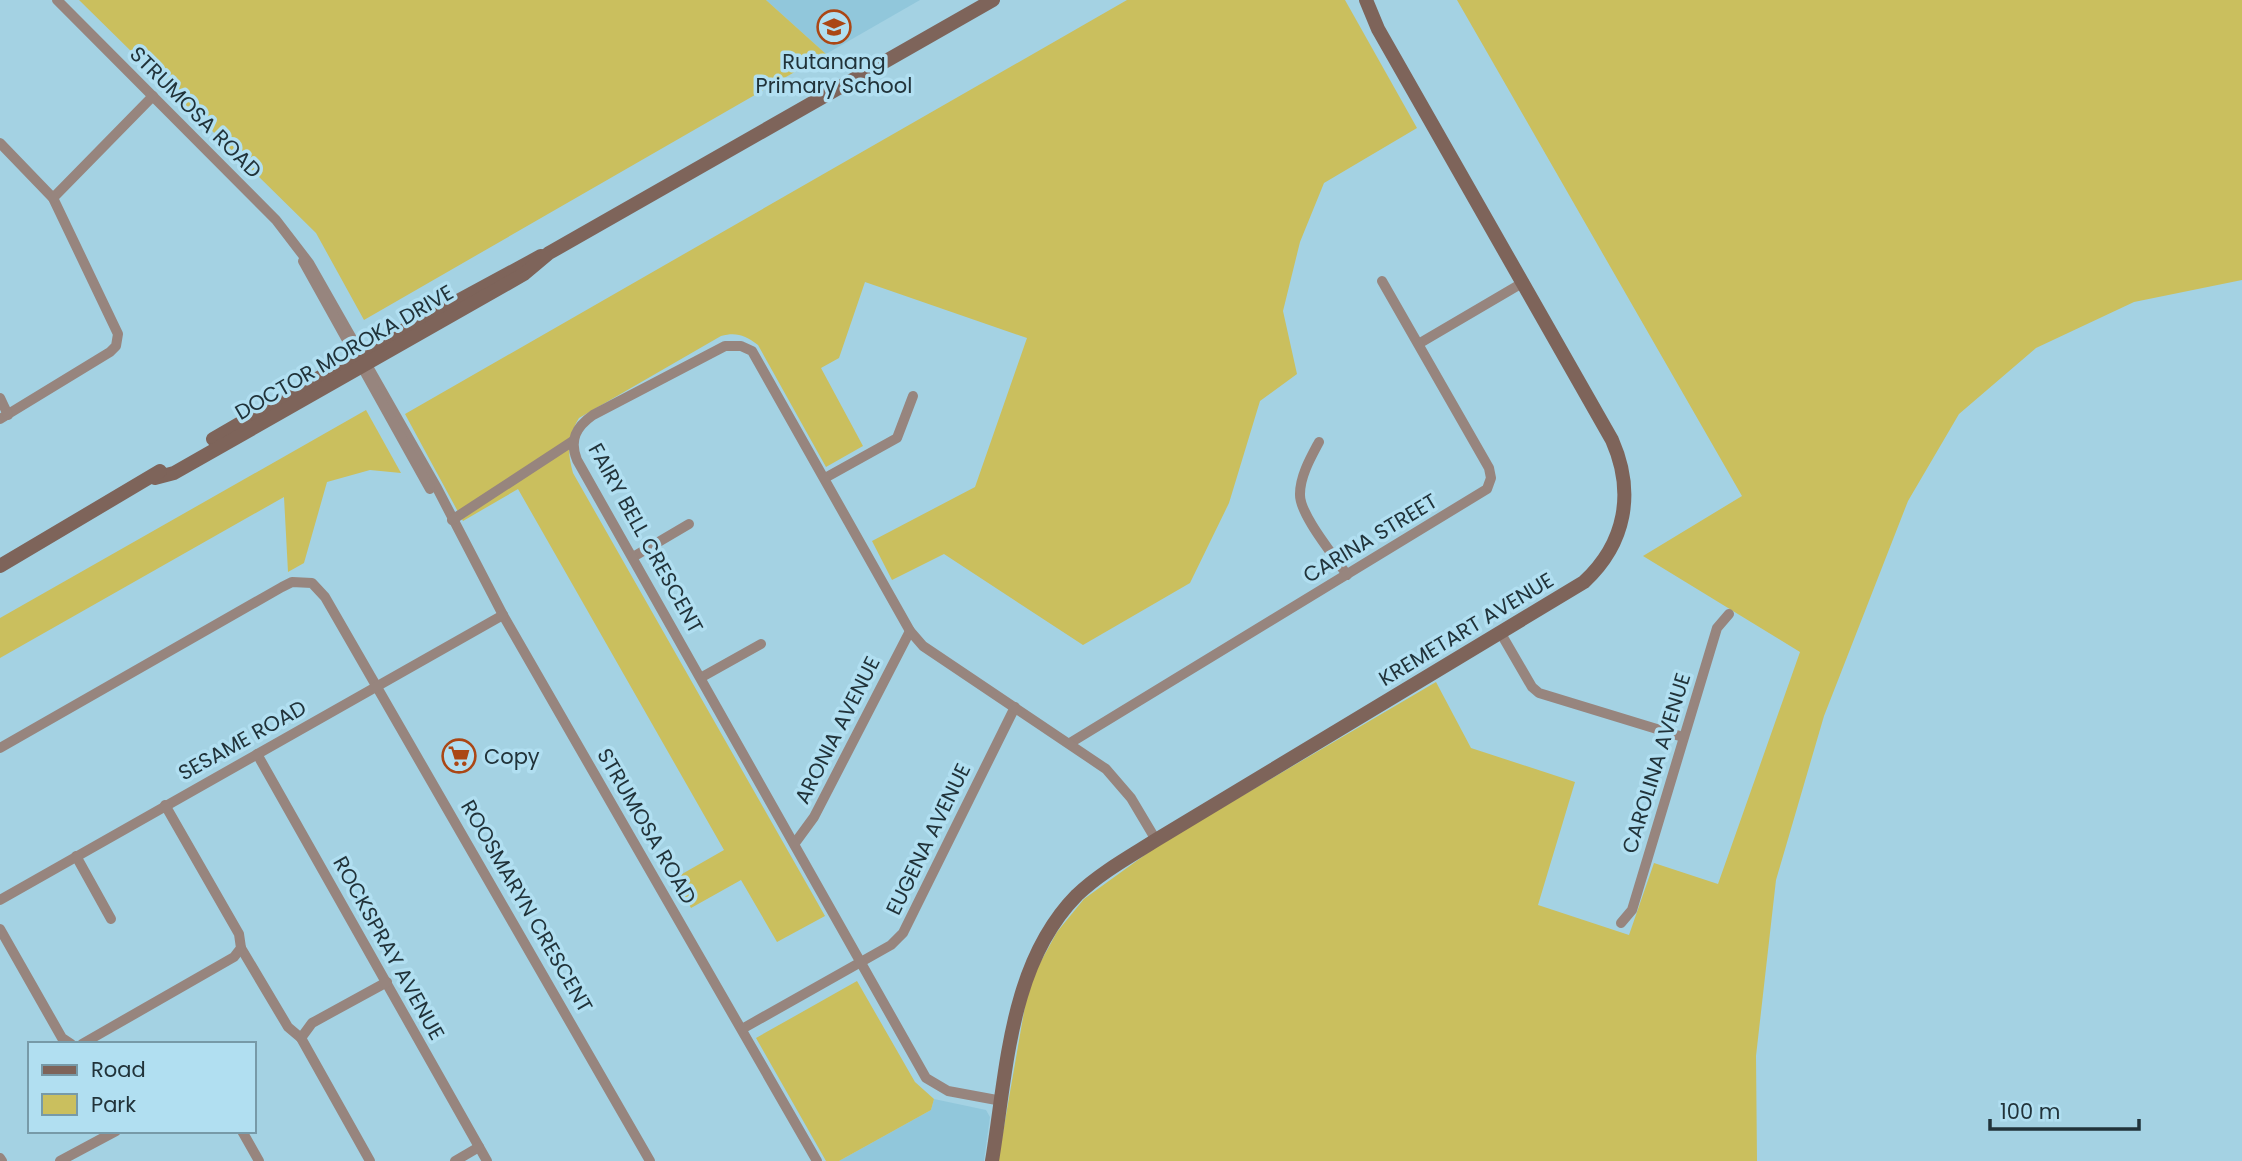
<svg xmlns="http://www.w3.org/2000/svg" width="2242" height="1161" viewBox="0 0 2242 1161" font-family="Poppins,sans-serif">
<rect width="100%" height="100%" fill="#a4d2e3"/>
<g fill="#91c7db">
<polygon points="766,0 920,0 826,54"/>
<polygon points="934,1099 986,1110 990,1117 984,1161 839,1161 931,1110"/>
</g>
<g fill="#cabf5e">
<polygon points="79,0 766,0 826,54 364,320 316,233"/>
<path d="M 1127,0 L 1345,0 L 1417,128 L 1324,183 L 1300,242 L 1283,311 L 1297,374 L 1260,401 L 1229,503 L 1190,583 L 1083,645 L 944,554 L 892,580 L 872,541 L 975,487 L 1027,338 L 865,282 L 839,358 L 821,368 L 863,446 L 826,467 L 758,345 C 745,335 736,332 721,336 L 579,418 C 567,438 567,451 573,473 L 825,916 L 777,942 L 741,880 L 691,908 L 675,878 L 724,850 L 518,489 L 463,521 L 405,414 Z"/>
<polygon points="1457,0 2242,0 2242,280 2134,302 2036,348 1959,414 1908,501 1824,716 1776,880 1756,1056 1757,1161 998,1161 1029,983 1057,932 1084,899 1160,844 1436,682 1471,748 1575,782 1538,905 1629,935 1654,863 1718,884 1800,652 1643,556 1742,496"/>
<polygon points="366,410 401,473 370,470 327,482 304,563 288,572 284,497 0,658 0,618"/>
<polygon points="857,981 915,1082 934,1099 931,1110 839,1161 826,1161 756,1038"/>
</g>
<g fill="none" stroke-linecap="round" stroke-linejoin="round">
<g stroke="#97857e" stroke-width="10">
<polyline points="57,0 276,220 309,263 437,488 503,615 817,1161"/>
<polyline points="0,143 53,198 118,334 116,346 110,352 0,419"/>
<polyline points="53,198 153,96"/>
<polyline points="303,261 430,489"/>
<polyline points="1420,343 1524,282"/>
<polyline points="0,398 8,415"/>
<path d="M 1319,442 C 1311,457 1300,476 1300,494 C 1299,514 1335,557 1347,575"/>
<polyline points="825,478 897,438 913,396"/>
<polyline points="452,520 573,441"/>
<polyline points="633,557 689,524"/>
<polyline points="1500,632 1532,687 1539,693 1683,737"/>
<polyline points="702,677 761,644"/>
<polyline points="1070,743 1487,489 1491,478 1489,468 1382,281"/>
<polyline points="0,748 282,587 292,582 312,583 325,597 650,1161"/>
<polyline points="257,754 487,1161"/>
<polyline points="795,843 814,817 910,631"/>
<polyline points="76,856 111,919"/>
<polyline points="0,900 503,615"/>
<polyline points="1621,923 1632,910 1717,628 1729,614"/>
<polyline points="0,929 62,1038 71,1044"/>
<polyline points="241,948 288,1027 301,1038"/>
<polyline points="742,1029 891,945 903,933 1015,707"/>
<polyline points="82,1044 234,957 241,948 239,934 165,805"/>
<path d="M 1002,1101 L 948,1091 L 926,1078 L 577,460 C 569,440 576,427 593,415 L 725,346 L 741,346 L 752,351 L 910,631 L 923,646 L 1106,769 L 1131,798 L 1156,840"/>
<polyline points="242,1131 259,1161"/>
<polyline points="0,1158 2,1161"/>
<polyline points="60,1161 116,1131"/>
<polyline points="370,1161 301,1038 312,1023 387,982"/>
<polyline points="455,1161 479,1147"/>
</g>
<g stroke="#7e645a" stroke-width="14">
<polyline points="213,439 362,353 541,256"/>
<polyline points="155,478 174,473 524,274 549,253 993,0"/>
<polyline points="0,566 160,471"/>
<path d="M 992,1161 C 1007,1071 1009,964 1077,895 C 1100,873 1129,857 1156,840 L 1584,582 C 1626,543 1635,492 1612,440 L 1378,29 L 1366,0"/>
</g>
</g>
<defs>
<symbol id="school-ring" viewBox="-11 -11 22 22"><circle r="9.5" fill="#b1dff1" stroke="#ab4715" stroke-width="1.5"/><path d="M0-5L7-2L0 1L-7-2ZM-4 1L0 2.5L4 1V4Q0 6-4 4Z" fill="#ab4715"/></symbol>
<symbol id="supermarket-ring" viewBox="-11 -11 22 22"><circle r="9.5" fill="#b1dff1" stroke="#ab4715" stroke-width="1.5"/><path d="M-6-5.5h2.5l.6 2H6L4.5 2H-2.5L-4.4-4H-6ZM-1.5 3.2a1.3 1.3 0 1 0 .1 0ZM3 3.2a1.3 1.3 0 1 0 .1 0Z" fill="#ab4715"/></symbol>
</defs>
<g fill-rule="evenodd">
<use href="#school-ring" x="815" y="8" width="38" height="38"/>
<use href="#supermarket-ring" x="440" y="737" width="38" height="38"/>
</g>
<g text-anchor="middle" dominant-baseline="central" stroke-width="7" stroke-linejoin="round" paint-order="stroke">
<g font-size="21" fill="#21333a" stroke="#b1dff1">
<text x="834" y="61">Rutanang<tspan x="834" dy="24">Primary School</tspan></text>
<text x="484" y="756" text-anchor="start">Copy</text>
</g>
<g font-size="21" fill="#21333a" stroke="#b1dff1">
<text transform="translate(196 112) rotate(45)">STRUMOSA ROAD</text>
<text transform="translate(344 352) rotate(-30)">DOCTOR MOROKA DRIVE</text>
<text transform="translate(646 538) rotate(61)">FAIRY BELL CRESCENT</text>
<text transform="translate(1370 538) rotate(-31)">CARINA STREET</text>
<text transform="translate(1466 629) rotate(-31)">KREMETART AVENUE</text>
<text transform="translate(837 730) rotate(-63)">ARONIA AVENUE</text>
<text transform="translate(242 740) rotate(-29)">SESAME ROAD</text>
<text transform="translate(1656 763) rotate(-73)">CAROLINA AVENUE</text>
<text transform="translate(647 826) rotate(60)">STRUMOSA ROAD</text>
<text transform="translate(928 839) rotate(-64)">EUGENA AVENUE</text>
<text transform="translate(527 906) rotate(60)">ROOSMARYN CRESCENT</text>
<text transform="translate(389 948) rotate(61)">ROCKSPRAY AVENUE</text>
</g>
</g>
<rect x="28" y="1042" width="228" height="91" fill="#b1dff1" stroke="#779aa8" stroke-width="2"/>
<rect x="42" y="1065" width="35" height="10" fill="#7e645a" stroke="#779aa8" stroke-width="2"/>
<text x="91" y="1077" font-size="21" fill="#21333a">Road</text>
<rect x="42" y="1094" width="35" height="21" fill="#cabf5e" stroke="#779aa8" stroke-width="2"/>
<text x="91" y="1112" font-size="21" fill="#21333a">Park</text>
<path d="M1990 1119v10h149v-10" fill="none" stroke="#21333a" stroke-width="3.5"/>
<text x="2000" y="1119" font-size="21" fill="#21333a" stroke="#b1dff1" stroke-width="5" paint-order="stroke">100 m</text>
</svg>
